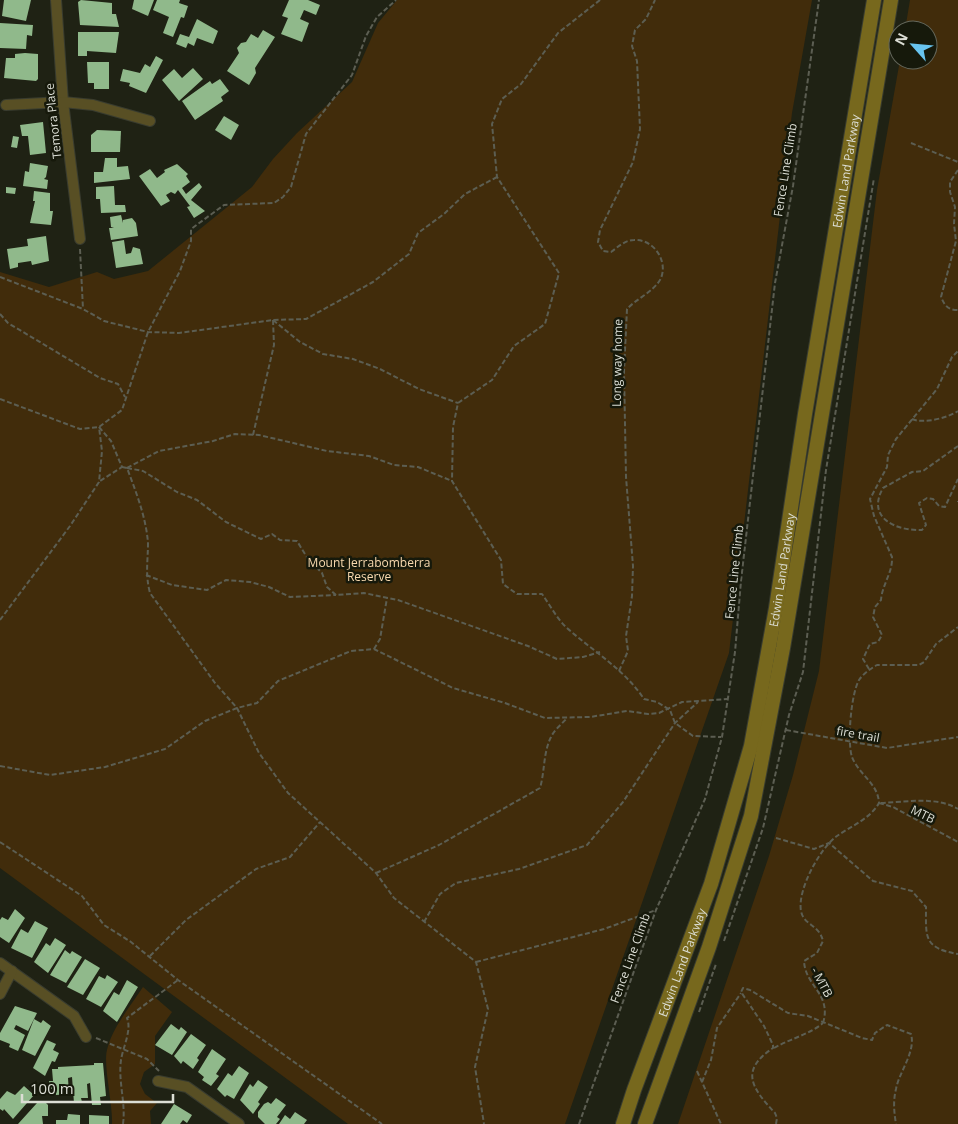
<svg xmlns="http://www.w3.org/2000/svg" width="958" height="1124" viewBox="0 0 958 1124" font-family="'Open Sans',sans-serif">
<rect width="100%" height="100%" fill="#1f2214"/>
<g fill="#412c0b">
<polygon points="397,0 812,0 792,113 729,653 565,1124 348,1124 0,868 0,272 49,287 97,272 114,279 148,271 252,187 273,159 297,133 352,82 378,23"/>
<polygon points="910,0 958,0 958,1124 678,1124 769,856 793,775 819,671 877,190 900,60 928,60 928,30 905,30"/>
<path d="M 143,987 L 172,1012 L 155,1036 L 155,1064 L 144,1072 L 140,1084 L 145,1094 L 157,1103 L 150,1111 L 151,1124 L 112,1124 C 113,1104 103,1065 107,1050 C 112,1028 130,1007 143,987 Z"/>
</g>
<g fill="#90b98b">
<polygon points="4,0 31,0 26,21 2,16"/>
<polygon points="81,0 112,3 112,14 116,14 119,27 80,25 78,2"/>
<polygon points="134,0 154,0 148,16 132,9"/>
<polygon points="157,0 180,0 179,3 188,6 184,18 181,17 173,37 163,33 169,17 153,10"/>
<polygon points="289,0 308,0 320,5 316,15 304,10 300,19 309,23 302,42 281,34 288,18 282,16"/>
<polygon points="197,19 218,31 213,44 197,38 194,46 188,43 186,48 176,44 180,34 189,37"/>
<polygon points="0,23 33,25 32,36 27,35 26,49 0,48"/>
<polygon points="263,30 275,37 255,68 256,73 249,85 227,71 239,53 237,48 241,43 246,42 251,34 258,38"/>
<polygon points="78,32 119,32 116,53 87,51 87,56 78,56"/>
<polygon points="25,53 38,54 38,79 36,81 4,78 6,58 15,58 15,54"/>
<polygon points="156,56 163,60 146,93 129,86 130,83 120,81 123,69 140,73 145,64 150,67"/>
<polygon points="87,62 109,62 109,89 94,89 94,83 88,83"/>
<polygon points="193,68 203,79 179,101 162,80 174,69 182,78"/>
<polygon points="220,79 229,91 221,97 223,101 195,120 182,101 210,81 212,84"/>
<polygon points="224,116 239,125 231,140 215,130"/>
<polygon points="43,122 46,153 30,155 28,136 22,136 20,125"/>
<polygon points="97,130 121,131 120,152 91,152 91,135"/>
<polygon points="13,136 19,137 17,148 11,147"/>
<polygon points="105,158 117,158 117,167 128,166 130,179 94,183 94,172 103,172"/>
<polygon points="30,163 48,166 46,177 44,179 48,180 47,189 23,186 25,171 29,172"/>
<polygon points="177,164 188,174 186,176 190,182 182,188 186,194 199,183 202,187 191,200 205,211 194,218 187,207 190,206 178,190 175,194 171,192 166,195 170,201 161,206 139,176 150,169 157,178 165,172 164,170"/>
<polygon points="114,186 115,205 125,205 126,212 101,213 100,199 96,199 96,187"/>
<polygon points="6,187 16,188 15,194 6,193"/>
<polygon points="34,191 50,193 50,211 53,211 51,225 30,223 35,201 33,201"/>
<polygon points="121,215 123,223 123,220 132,218 136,223 138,236 111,240 109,228 114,228 111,227 110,217"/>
<polygon points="46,236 49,261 32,265 31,261 18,263 18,267 10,269 7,249 28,246 27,239"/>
<polygon points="124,240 126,254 131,253 133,247 140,249 143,264 116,268 112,242"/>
<polygon points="15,909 25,918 9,943 0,937 0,920 2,917 8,920"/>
<polygon points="35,921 48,928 32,958 11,948 21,929 28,933"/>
<polygon points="55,938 66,945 48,973 34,962 46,943 50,946"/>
<polygon points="65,950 70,954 72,951 82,957 66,983 50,975"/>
<polygon points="85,959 100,968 83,995 67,987"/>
<polygon points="107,975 118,982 101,1007 86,999 99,976 105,979"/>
<polygon points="127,980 138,987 117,1022 103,1011 114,992 119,995"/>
<polygon points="15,1006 37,1013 28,1031 16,1025 14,1029 25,1035 18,1051 9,1047 10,1044 0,1040 0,1033"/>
<polygon points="34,1019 41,1023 43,1020 51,1026 35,1056 22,1050"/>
<polygon points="171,1024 179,1030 181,1027 187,1032 172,1055 155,1045"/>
<polygon points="191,1034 206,1045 197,1058 199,1060 193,1069 183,1061 181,1064 174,1056"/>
<polygon points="47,1040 56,1044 53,1050 59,1053 55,1062 52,1061 45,1076 33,1068"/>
<polygon points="212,1049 226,1059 216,1074 219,1076 211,1086 202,1080 204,1077 198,1072"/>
<polygon points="94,1063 103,1063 106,1096 100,1097 101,1105 92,1105 90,1083 87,1084 88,1098 81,1098 82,1102 74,1103 72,1077 68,1078 69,1094 56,1095 55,1089 50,1089 49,1081 53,1081 52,1069 58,1069 58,1067 94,1065"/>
<polygon points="239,1066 249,1073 234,1099 227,1095 225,1097 217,1089 228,1073 232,1076"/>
<polygon points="258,1080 268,1087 258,1102 260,1104 253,1114 240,1100 250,1084 253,1087"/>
<polygon points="24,1086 34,1095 13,1119 4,1109 3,1111 0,1109 0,1099 7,1091 15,1095"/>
<polygon points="276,1098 286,1105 277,1117 280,1119 276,1124 265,1124 258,1117 258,1112 264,1104 268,1102 271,1104"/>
<polygon points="37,1103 46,1103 48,1105 48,1116 42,1116 43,1124 18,1124"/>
<polygon points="174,1104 192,1115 187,1123 183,1120 180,1124 161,1124"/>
<polygon points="295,1112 307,1120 304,1124 279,1124 285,1115 290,1119"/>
<polygon points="68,1114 80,1115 80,1124 56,1124 56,1120 67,1120"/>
<polygon points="89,1115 109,1116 109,1124 89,1124"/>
</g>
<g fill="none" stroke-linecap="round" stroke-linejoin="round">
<defs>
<g id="street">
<polyline points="56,0 63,102 80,239"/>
<polyline points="6,105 63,102 93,105 150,121"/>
<polyline points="0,963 74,1016 86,1037"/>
<polyline points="0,994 12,971"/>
<polyline points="158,1081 187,1087 239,1124"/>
</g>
<g id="secondary">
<path id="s1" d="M 623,1124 L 634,1090 L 711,884 L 751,746 L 776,608 L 805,414 L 874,0"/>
<polyline points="645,1124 709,947 751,816 783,648 891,0"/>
</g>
</defs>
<use href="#street" stroke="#393c2f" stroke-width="12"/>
<use href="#secondary" stroke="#393c2f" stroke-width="16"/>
<g stroke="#5c5e52" stroke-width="2" stroke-dasharray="5 2.5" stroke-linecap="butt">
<path d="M 600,0 L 558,33 L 521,84 L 502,99 L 492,124 L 497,177 L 559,273 L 545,324 L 514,346 L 492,380 L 458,403 L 453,427 L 452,481 L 501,560 L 503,584 L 517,594 L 542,594 C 550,605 557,619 567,628 C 594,652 624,669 644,699 L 657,702 L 670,710 L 675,723 L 693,736 L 721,737"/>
<polyline points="911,143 958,162"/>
<path d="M 958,170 L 950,182 L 950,192 L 955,207 L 954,224 L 956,241 L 941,297 C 945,306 948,310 958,310"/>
<polyline points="80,249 83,309"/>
<polyline points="0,277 83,309 104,321 148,332 179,333 273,320 306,319 373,282 409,254 418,233 444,214 465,194 497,177"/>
<polyline points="0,314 8,323 100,378 118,384 125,397"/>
<polyline points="273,320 300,342 323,354 353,359 380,369 419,389 458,403"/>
<polyline points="0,399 80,429 99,427 122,410 148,332 180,271 191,241 191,229 224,205 274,203 283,197 291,187 306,134 352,75 366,36 377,17 396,0"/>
<path d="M 912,419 C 923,424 948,418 958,411"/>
<polyline points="99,427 111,441 122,467 100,481"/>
<polyline points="253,435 274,345 273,320"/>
<path d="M 958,446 L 923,471 L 912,472 L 883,488 C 866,518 896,531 922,530 L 926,525 L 919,503 L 927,498 L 933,499 L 939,506 L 945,507 L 958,479"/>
<path d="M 122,467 L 127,468 C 136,492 146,517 148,543 C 148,561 145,574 150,593 L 215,683 L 237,708 L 259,753 L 288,793 L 376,873 L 394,898 L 476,962 L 488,1009 L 475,1067 L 484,1124"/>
<polyline points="127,468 143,471 177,492 197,500 226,522 261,539 272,534 280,540 297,541 308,559 322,573 327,587 336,595 364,593 398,600 528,646 557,659 583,657 600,652"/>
<polyline points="127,468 159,451 213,441 235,434 259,435 327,451 369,456 394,465 418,467 452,481"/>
<polyline points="958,501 958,502"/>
<polyline points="146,575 172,585 207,590 226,580 250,582 269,587 290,597 336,595"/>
<polyline points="0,620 70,526 99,482 102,451 99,427"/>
<polyline points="374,649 380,639 387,598"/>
<path d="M 869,669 L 863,659 L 870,644 L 878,642 L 882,635 L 873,617 L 875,607 L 881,600 C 882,585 893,572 892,557 L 874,516 L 870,499 L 887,467 L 888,455 L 896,439 L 937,389 L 952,357 L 958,351"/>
<path d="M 619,671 L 628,651 L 626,636 L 632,596 L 633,566 L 626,477 L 624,371 L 627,309 C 636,299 655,291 661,278 C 668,261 654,239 634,240 C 625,240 618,247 611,252 L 603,251 L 598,242 L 600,230 L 633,162 L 640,129 L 637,61 L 632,46 L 635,30 L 646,19 L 655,0"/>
<polyline points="786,730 887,748 958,737"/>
<polyline points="0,766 50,775 105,767 165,749 205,721 237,708 257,703 278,681 351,651 374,649 453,688 505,703 545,718 590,717 627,711 648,714 659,713 682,702 727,699"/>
<polyline points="879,803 893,807 958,842"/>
<path d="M 881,803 C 905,802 937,796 958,809"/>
<path d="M 776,838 L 814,849 L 829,843 L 873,881 L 912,891 L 926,907 C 926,937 923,948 958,954"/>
<polyline points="0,842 82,896 104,925 131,942 178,980 382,1124"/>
<path d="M 376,873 L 439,845 L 540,788 C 545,771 543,753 551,737 C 554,730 562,724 567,718"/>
<polyline points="424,922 440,894 456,883 519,869 587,845 623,802 675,723 698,702"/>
<polyline points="724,941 763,828 789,715 803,672 826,470 874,178"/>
<polyline points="150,956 186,920 256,869 290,857 320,822"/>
<polyline points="476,962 604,929 656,910"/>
<polyline points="699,1012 716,964"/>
<path d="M 823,1023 C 832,994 805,986 804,961 L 817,953 L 823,941 C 819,924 804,926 801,911 C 797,890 820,848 837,836 C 851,826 870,819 879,803 C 878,783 859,775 852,757 C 847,742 851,694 859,680 C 863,674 870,669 877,665 L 919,665 L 924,662 L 936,644 L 958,627"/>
<polyline points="96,1038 147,1059 159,1071"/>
<path d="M 774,1048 C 790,1039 810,1034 823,1023"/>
<polyline points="697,1071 721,1124"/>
<polyline points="702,1082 711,1060 717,1028 741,993"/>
<path d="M 123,1124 C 126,1103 118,1082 121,1060 C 123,1047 132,1030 127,1018 L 178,980"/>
<polyline points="579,1124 656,910 705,799 722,737 735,652 741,581 775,283 793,186 819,0"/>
<path d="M 776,1124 L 777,1118 L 775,1113 C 752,1088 739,1071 773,1048 L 773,1045 L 764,1026 L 741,992 L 743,988 L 750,990 L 788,1013 L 808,1016 L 862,1038 L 872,1040 L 875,1033 L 887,1025 L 911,1034 C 916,1052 899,1072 896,1089 C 893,1101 894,1112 896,1124"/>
</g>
<use href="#street" stroke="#584f24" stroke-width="10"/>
<use href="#secondary" stroke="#77681d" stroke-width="14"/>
</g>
<g text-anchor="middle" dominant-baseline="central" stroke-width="5" stroke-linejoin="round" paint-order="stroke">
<g font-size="12" fill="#dcded5" stroke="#16190b">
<text transform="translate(53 121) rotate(-96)">Temora Place</text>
<text transform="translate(785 170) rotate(-81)">Fence Line Climb</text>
<text stroke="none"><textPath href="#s1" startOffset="982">Edwin Land Parkway</textPath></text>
<text transform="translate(617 363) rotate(-89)">Long way home</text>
<text stroke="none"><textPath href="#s1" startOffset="578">Edwin Land Parkway</textPath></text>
<text transform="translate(734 572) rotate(-84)">Fence Line Climb</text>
<text transform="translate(858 734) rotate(10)">fire trail</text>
<text transform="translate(923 814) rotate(26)">MTB</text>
<text transform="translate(630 958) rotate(-70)">Fence Line Climb</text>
<text stroke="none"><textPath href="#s1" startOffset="172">Edwin Land Parkway</textPath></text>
<text transform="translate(822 982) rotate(62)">- MTB</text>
</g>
<g font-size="12" fill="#f8d9af" stroke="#16190b">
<text x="369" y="562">Mount Jerrabomberra<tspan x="369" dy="14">Reserve</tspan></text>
</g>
</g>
<g transform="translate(913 45) rotate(297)"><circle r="24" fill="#16190b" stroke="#65685c"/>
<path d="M0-4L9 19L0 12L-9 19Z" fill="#68c4f0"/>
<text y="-8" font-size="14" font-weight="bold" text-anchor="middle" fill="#dcded5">N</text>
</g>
<path d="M22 1094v8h151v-8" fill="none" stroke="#dcded5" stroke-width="2.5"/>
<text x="30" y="1094" font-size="15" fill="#dcded5" stroke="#16190b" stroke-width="4" paint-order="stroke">100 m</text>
</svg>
